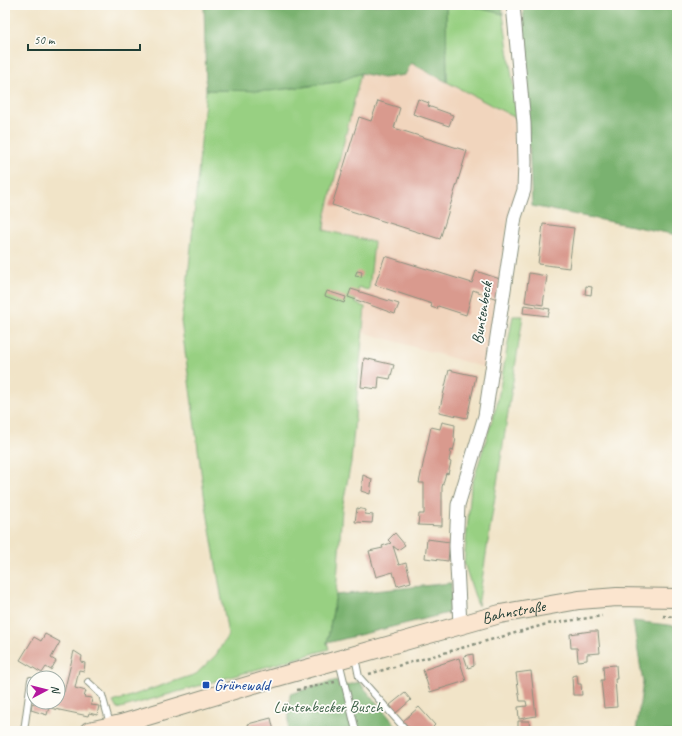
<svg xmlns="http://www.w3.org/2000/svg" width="682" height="736" viewBox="0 0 682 736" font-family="Caveat,sans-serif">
<rect width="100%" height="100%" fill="#fdfcf7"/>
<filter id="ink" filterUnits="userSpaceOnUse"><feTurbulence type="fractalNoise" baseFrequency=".025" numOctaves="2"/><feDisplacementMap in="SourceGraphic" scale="8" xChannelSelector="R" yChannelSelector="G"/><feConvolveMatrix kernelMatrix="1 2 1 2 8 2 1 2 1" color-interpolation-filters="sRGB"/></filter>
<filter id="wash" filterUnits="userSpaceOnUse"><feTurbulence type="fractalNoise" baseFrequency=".012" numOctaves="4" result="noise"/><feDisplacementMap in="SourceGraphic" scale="16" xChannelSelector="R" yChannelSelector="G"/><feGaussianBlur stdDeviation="0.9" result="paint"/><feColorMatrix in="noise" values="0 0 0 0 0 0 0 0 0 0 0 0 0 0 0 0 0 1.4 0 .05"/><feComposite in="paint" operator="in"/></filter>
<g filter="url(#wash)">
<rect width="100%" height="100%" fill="#f1e4c8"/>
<polygon fill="#f1d5bd" points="411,63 518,119 520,187 508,220 486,368 363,332 365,307 370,292 374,242 324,231 325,218 361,73 383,78"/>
<g fill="#98d082" stroke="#5c865b">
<polygon points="446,5 467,5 503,14 518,119 447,82"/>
<path d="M 361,73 L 325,218 L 324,230 L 374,242 L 369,291 L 359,287 L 355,303 L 365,307 L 351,462 L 342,509 L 336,595 L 327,643 L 329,649 L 117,709 L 113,702 L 196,674 L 216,655 L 228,635 L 204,494 L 181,321 L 188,278 L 206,90 C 258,91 311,92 361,73 Z"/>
<polygon points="513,316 523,316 478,606 464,563 471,488 497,404"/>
</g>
<g fill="#7ab270" stroke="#4c7852">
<polygon points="204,5 446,5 447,82 411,63 405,75 383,78 361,73 337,82 270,91 206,90"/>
<polygon points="467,5 502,5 503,14"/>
<polygon points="523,5 677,5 677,235 532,206"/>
<polygon points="451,583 452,612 327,643 336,595"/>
<polygon points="633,621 677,626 677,731 636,731 643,682"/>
<polygon points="337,680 339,687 359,682 401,731 288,731 290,694"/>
</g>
<g id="blocks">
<g fill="#d99a8e">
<polygon points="418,99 429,103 428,106 453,115 449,126 413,114"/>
<polygon points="378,101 400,108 394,128 467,151 440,239 332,205 359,117 371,121"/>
<polygon points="543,224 574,228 569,268 538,264"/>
<polygon points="385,256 472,283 476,271 500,279 497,299 473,290 466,315 438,306 437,309 431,307 432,304 375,285"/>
<polygon points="357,271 362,272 361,277 355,276"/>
<polygon points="529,273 547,276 543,305 525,302"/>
<polygon points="586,286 592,287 591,295 585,294"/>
<polygon points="351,289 399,304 395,314 348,297"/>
<polygon points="327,291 346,297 344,303 325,296"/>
<polygon points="524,305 550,309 548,316 523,313"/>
<polygon points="364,358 394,365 390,379 379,377 378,389 361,387"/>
<polygon points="449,370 476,376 467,418 439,412"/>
<polygon points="442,422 455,425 454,438 456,439 453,451 451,450 450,456 449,461 451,462 448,474 446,473 442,487 442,526 418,525 419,514 424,514 424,483 419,483 431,427 440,429"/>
<polygon points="363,475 372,479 370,494 361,491"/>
<polygon points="357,508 366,510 365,514 373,515 372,523 355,522"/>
<polygon points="395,533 405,545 398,550 393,546 399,565 406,563 411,582 397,586 393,572 376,577 369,551 383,548 382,546 391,543 388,540"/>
<polygon points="427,539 450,542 448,561 425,558"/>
<polygon points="591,631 598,631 600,653 587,654 587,660 578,661 577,648 571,648 570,634"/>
<polygon points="45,634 60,642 51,658 56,661 51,670 46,667 42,673 20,660 34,637 41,641"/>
<polygon points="74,651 82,656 81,662 85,663 84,671 79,670 75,688 86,691 84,697 92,698 91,705 99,706 97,715 89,713 88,716 50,708 52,702 58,702 58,691 64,692"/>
<polygon points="473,654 474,666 468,668 464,656"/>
<polygon points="459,658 466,681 430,692 423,670"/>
<polygon points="616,665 617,679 615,679 617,707 604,708 601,680 604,680 603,666"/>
<polygon points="531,671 536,716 519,719 518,707 527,706 526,701 520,701 516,673"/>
<polygon points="577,675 578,684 581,684 582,695 573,695 572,676"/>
<polygon points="405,693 411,700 396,713 390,705"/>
<polygon points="32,703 49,707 47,715 31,710"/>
<polygon points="419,707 435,725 433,727 437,731 412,731 403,721"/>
<polygon points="271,718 274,731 250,731 248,724"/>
<polygon points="518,721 529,721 530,731 518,731"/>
</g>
</g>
</g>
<g filter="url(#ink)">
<use href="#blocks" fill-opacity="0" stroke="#88907e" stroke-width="1"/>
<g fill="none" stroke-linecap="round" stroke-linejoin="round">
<defs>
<g id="service">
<polyline points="355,657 359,677 407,731"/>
<polyline points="339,661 356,731"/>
<polyline points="88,682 102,695 110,724"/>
<polyline points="24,731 31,680"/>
</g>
<polyline id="minor" points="460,625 456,546 458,505 485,416 515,217 524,190 525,162 524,123 513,5"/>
<g id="secondary">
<path id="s1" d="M 89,731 L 121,724 L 274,678 L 500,614 L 579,600 L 617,597 L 677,598"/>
</g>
</defs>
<use href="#service" stroke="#88907e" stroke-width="8"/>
<use href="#minor" stroke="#88907e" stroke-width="15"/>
<use href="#secondary" stroke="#88907e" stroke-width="20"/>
<g stroke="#88907e" stroke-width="2.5" stroke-dasharray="3 3" stroke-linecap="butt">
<polyline points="663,616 677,617"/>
<polyline points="369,674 547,624 602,616"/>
<polyline points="297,690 335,682"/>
</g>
<use href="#service" stroke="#fff" stroke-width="6"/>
<use href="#minor" stroke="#fff" stroke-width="13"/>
<use href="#secondary" stroke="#fbe5cf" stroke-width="18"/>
</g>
</g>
<rect fill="#1a4fb4" stroke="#fdfcf7" stroke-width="1.5" x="202" y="681" width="8" height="8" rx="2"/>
<g text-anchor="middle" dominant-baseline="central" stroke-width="3.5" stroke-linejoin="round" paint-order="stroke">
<g font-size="16" fill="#1f3d34" stroke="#fdfcf7">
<text transform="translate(482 313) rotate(-81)">Buntenbeck</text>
<text stroke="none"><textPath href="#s1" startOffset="441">Bahnstraße</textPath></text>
</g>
<g font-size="16" fill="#164399" stroke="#fdfcf7" text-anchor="start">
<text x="214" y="685">Grünewald</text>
</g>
<g font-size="16" fill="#3d6248" stroke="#fdfcf7">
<text x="328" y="707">Lüntenbecker Busch</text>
</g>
</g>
<rect width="682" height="736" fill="none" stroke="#fdfcf7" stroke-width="20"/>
<g transform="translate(46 690) rotate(83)"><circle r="19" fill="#fdfcf7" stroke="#a4b0a9"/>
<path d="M0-3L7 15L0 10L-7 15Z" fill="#b5179e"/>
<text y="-6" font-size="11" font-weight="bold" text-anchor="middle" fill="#1f3d34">N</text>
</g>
<path d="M28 44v6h112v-6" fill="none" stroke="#1f3d34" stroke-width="2"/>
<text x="34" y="44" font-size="12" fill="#1f3d34" stroke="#fdfcf7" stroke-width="3" paint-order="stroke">50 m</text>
</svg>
